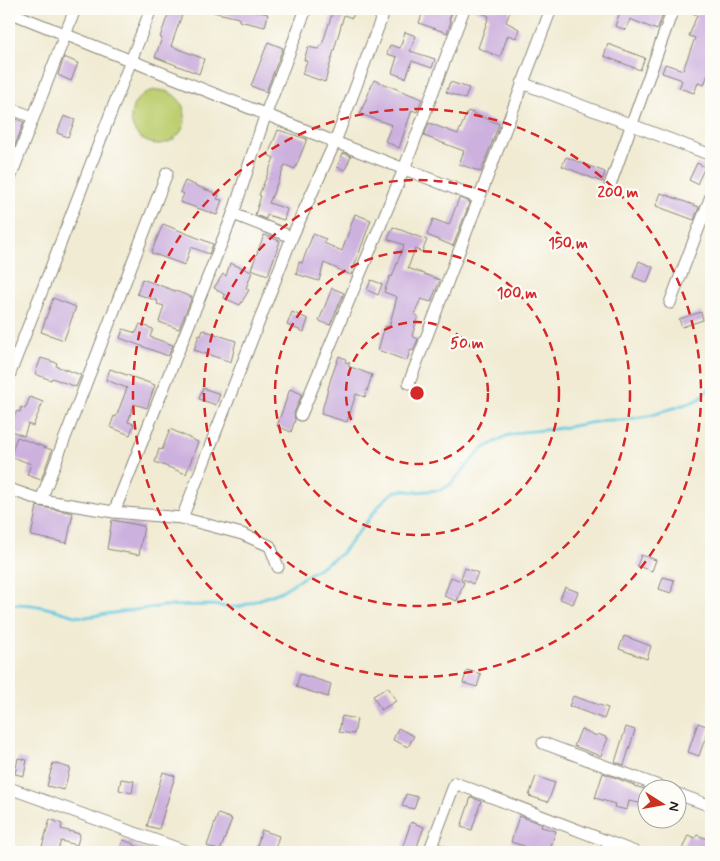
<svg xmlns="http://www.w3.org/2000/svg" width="720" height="861" viewBox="0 0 720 861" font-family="Mynerve,sans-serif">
<rect width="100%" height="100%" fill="#fdfcf7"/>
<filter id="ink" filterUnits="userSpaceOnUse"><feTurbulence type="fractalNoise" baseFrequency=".02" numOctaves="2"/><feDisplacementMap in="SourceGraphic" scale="10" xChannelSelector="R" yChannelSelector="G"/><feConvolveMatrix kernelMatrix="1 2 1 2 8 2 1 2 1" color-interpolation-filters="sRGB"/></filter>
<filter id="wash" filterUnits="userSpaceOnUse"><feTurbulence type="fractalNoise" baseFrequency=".0096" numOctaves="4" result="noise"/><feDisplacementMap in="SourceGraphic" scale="20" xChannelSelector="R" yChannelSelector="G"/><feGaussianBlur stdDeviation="1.12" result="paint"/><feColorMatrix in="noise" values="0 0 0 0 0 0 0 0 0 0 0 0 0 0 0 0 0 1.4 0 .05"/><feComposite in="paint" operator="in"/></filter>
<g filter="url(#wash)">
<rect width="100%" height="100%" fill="#f1ebd3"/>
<circle fill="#becf71" stroke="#6d7646" cx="158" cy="117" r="27"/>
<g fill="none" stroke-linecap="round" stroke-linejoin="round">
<path stroke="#60c7dd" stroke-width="3" d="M 9,605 C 28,602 47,607 65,613 C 72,615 77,617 85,617 L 164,606 L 212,605 L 227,607 L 239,607 L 280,592 L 341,554 L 383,501 L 394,492 L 403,490 L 415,492 L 440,490 L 450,485 L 481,450 L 506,436 L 522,432 L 555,429 L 607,420 L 623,420 L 653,415 L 698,400 L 711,387"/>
</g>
<g id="blocks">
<g fill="#ccb0de">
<polygon points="170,9 184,9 171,46 204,59 199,74 155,57 162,38 160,37"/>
<polygon points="213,9 243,9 268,14 265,27 239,21 239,18 213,12"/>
<polygon points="329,9 356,9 352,18 344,15 325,82 302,74 307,61 304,60 308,47 318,49 322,45 333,11"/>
<polygon points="424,9 453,9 449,20 451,21 447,33 419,23"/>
<polygon points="472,9 511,9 506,22 519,29 516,38 508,35 500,57 478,48 489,16"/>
<polygon points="621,9 665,9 657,30 630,19 626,30 615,26"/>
<polygon points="683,9 711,9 711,66 704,85 698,83 694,93 679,88 682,81 680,79 662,73 665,64 683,70 695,38 689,36 697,15"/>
<polygon points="405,32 416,36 410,51 435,59 432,68 412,61 406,78 392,73 397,57 387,54 390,45 400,48"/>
<polygon points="268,42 283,48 266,92 251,86"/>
<polygon points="608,44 645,58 640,70 604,56"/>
<polygon points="64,57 78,63 71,81 58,75"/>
<polygon points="374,80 422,99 417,112 412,110 399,148 385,141 392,125 360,114"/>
<polygon points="450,82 469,88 465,99 446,92"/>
<polygon points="468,111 499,124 481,172 459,164 464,151 424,136 429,123 458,134"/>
<polygon points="9,116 24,122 9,161"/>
<polygon points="64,116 75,120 68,137 57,133"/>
<polygon points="278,130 307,139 295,169 285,165 269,203 287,209 284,220 267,215 266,219 255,215 261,196 259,195 274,158 268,155"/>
<polygon points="343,153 351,156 345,170 337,167"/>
<polygon points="566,157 605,172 602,182 562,166"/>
<polygon points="697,163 705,167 697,184 689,180"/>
<polygon points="185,181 219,195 217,199 222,200 217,215 180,202 184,194 180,192"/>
<polygon points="661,193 699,207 694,220 656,206"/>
<polygon points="459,198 470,202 453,246 427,235 433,219 449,225"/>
<polygon points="355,214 371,220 351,275 324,263 319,281 296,274 299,262 302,263 313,234 326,239 324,243 342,251"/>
<polygon points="163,224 213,244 209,254 191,247 185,265 151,253"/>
<polygon points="393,227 427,240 422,252 415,249 408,268 440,280 431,302 421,299 414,314 418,316 412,336 418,339 413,351 410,350 407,361 378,350 385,326 389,327 397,297 384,292 390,276 392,277 404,245 388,239"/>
<polygon points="264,235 280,241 268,275 251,269"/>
<polygon points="639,261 653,267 647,283 633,277"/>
<polygon points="230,263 252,272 246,288 249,290 240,305 224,298 225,295 214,288 223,274 226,276"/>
<polygon points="142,279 192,297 179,329 159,322 164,306 157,304 158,301 137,294"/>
<polygon points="371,280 382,284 378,295 367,290"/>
<polygon points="332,288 344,293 330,325 319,321"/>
<polygon points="53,298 76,307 64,340 41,332"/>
<polygon points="292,312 308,319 304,332 287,325"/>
<polygon points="701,312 703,320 682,327 679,319"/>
<polygon points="140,324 153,329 150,337 173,345 168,356 120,338 123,329 136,333"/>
<polygon points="203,330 236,341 231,362 194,350 199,335 201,336"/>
<polygon points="339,356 346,359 345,362 350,363 348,366 372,375 365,397 356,394 347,422 321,414 331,378"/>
<polygon points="41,358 57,363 56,366 81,375 76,387 52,378 51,380 35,374"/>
<polygon points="110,369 155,385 147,408 134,404 128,422 134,424 130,435 110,427 114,416 116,417 127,388 106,380"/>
<polygon points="203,388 220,394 216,405 199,399"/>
<polygon points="290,389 302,394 294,413 295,420 291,432 277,426"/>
<polygon points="30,397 43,402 33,426 28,424 24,436 9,430 9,426 17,411 20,412 21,407 25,409"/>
<polygon points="170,429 198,442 186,474 155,462 159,449 162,450"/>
<polygon points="17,437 52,450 41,480 27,475 31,464 10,456"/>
<polygon points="37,506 73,513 67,543 31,536"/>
<polygon points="112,520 144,526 139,555 107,549"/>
<polygon points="641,555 656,560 652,571 637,566"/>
<polygon points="465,568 478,573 473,584 461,578"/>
<polygon points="451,577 464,582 457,601 444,596"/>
<polygon points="663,577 674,580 671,593 659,589"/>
<polygon points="565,587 578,592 573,604 560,599"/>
<polygon points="624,636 651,646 647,659 619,649"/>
<polygon points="467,670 481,674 477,687 463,683"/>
<polygon points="300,674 331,684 328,697 296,687"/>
<polygon points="388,687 396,701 381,710 373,696"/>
<polygon points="573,696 608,708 604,719 569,706"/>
<polygon points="342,716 357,719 354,734 339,732"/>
<polygon points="698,723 709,727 699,756 688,752"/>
<polygon points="626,727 635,730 624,765 615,762"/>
<polygon points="398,728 414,736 408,747 393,740"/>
<polygon points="581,729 597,736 598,734 608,738 601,756 574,746"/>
<polygon points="18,758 27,760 24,776 15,774"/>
<polygon points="53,763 70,768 64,790 47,786"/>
<polygon points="163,772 175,776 159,829 147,826"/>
<polygon points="603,773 634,785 634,786 648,790 644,804 629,801 627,810 614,807 615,804 595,798"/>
<polygon points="536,776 555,783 548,802 529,796"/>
<polygon points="121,779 134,781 132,793 119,790"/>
<polygon points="406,794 418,797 414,809 402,806"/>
<polygon points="471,797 481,801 472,830 461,827"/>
<polygon points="218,814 232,819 220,851 207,846"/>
<polygon points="519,816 542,824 541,827 556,831 549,852 522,852 524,846 511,842"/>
<polygon points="50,819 62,824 61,829 80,834 77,845 61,841 57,852 41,850"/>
<polygon points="411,822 424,827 415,852 401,852"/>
<polygon points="262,830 279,836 274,852 255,852"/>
<polygon points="688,835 695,838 697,835 711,840 711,852 681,852"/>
<polygon points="123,840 134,844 134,845 150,852 119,852"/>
</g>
</g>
</g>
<g filter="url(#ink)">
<use href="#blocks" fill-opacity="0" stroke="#868478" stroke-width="1"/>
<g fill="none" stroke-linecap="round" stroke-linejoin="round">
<defs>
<g id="minor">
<polyline points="9,12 335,142 479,198"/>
<polyline points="522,83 711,155"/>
<polyline points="9,108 33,117"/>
<polyline points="9,181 75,9"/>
<polyline points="610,185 673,9"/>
<polyline points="233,214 292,237"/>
<polyline points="670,303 711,196"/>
<polyline points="9,376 151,9"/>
<polyline points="409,383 551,9"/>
<polyline points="301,415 404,169 464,9"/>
<polyline points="9,489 41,500 114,512 182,518 242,534 270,546 278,567"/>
<polyline points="41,500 167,173"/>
<polyline points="114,512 233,214 266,113 306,9"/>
<polyline points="182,518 292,237 335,142 385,9"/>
<polyline points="543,743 664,788"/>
<polyline points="9,788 188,852"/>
<polyline points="678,794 711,806"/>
<polyline points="431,847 444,852"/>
<polyline points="429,852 455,783 635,852"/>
</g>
</defs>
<use href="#minor" stroke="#868478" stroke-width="13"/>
<use href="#minor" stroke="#fff" stroke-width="11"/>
</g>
</g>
<g fill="none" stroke="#d62828" stroke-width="2.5" stroke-dasharray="9 6">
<circle cx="417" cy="393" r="71"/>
<circle cx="417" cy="393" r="142"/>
<circle cx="417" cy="393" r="213"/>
<circle cx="417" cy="393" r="284"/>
</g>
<circle cx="417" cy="393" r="8" fill="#d62828" stroke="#fdfcf7" stroke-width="2.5"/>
<g font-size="15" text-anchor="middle" font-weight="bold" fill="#d62828" stroke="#fdfcf7" stroke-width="4.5" stroke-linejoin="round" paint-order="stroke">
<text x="618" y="197">200 m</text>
<text x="568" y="248">150 m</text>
<text x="517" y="298">100 m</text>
<text x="467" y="348">50 m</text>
</g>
<rect width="720" height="861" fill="none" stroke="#fdfcf7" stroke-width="30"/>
<g transform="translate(662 804) rotate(101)"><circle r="24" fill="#fdfcf7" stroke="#a3a29f"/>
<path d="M0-4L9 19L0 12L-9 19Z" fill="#c8321e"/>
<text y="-8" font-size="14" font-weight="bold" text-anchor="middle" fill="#1c1c1c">N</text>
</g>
</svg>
